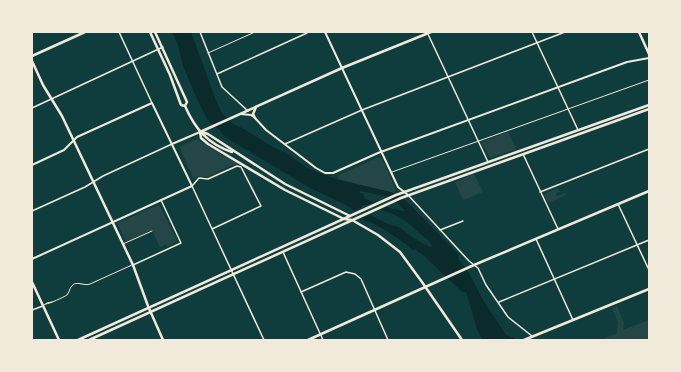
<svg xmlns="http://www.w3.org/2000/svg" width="681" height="372" viewBox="0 0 681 372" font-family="'Titillium Web',sans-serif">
<rect width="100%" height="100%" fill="#0f3d3e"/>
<g fill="#244646">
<polygon points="508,132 516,149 490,158 481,142"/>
<polygon points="197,139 210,148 239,164 230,166 207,177 198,176 194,179 179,147"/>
<polygon points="379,157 382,159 395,187 396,191 394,193 338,179 339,175"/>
<polygon points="474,174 483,192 463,200 455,182"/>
<polygon points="558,188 560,192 556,193 557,196 565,193 566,195 548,203 544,194"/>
<polygon points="158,205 160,206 177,241 176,242 167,247 166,244 160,247 152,230 126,242 117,223"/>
<polygon points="617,306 624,323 623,330 649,320 649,340 600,340 617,333 618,322 612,308"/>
</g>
<path fill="#0a2a2b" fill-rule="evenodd" d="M 172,32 L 191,32 L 217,103 L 222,113 L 233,124 L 244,129 L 273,147 L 284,152 L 309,169 L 339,180 L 391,192 L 405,200 L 458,254 L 458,259 L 469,273 L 483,300 L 506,335 L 514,338 L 516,340 L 483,340 L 478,332 L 466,292 L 462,292 L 423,255 L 416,250 L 413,250 C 400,239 387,231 372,223 C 369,221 364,221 361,219 C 356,215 354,211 350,207 L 348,207 L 346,205 L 312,189 L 227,138 L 221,133 L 220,130 L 208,121 L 198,101 L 183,66 L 178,45 ZM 361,191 L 385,196 L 398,203 L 405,211 L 398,210 L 394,208 L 395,210 L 363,198 L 365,198 L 363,194 L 359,192 ZM 362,205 C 367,205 372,207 377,209 C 397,214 405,219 419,233 C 424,237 429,240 432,245 L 430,247 C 419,242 410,235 400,228 C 396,226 392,226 388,224 C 378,219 368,215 361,207 Z"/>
<polygon fill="#0f3d3e" points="377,201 389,206 378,211 364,207 372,214 361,219 351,212"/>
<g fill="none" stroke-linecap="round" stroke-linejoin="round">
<g stroke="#f1e9da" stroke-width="1">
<polyline points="208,53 255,32"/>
<polyline points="392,172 649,80"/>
<polyline points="123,244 152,231"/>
<path d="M 46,304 C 49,304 64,297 67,295 C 70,291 70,286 74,284 C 79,282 85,286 90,284 L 132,265"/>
<polyline points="44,305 47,303 52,302"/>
</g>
<g stroke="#f1e9da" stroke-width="1.5">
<polyline points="119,32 152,103"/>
<polyline points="200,32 222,87 248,111"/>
<polyline points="427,32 488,162"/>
<polyline points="532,32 578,130"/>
<polyline points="217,74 307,33 307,32"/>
<polyline points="32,108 163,47"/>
<polyline points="285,144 362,110 565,32"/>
<polyline points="523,154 558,229"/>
<polyline points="540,192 649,149"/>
<polyline points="408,195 469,261 478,268 486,285 508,317 532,336"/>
<polyline points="618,204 649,270"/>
<polyline points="32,211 85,187 103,176 172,144"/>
<polyline points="212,229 261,206 241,167 237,166 208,179 199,178 192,186 264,340"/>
<polyline points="440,230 463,221"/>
<polyline points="536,239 573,320"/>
<polyline points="283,252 323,340"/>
<polyline points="133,265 181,243 161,200"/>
<polyline points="301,292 346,272 355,274 361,279 388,340"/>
<polyline points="499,302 649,240"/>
<polyline points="32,310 43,306"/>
</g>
<g stroke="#f1e9da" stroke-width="2">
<polyline points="325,32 398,187 408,195"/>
<polyline points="241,114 251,115 255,118 266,130 316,168 325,173 333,173 378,153 627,62 649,58"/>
<polyline points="172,144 200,132"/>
<polyline points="32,165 64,150 77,137 152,103 192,186 32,259"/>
</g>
<g stroke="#f1e9da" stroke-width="2.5">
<path d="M 150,32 L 170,75 L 181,105 L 185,106 C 195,129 208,144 232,152"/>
<polyline points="155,32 187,102 185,106"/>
<polyline points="639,32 649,54"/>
<polyline points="32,56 85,32"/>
<polyline points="32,61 43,85 62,116 133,265 148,306 163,340"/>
<polyline points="255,118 253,114 256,107"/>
<polyline points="200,132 201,138 208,144 285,190 344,219 352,220 378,235 400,252 422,282 462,340"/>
<polyline points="200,132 342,68 431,32"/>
<polyline points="202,132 208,134 285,184 350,216"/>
<polyline points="32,282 59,340"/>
<polyline points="308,340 474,265 649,191"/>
<polyline points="524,340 649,289"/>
</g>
<g stroke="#f1e9da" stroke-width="2.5">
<polyline points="78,340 396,195 649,105"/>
<polyline points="89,340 401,198 649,109"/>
</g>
</g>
<rect width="681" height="372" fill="none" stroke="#f1e9da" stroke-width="66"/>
</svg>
